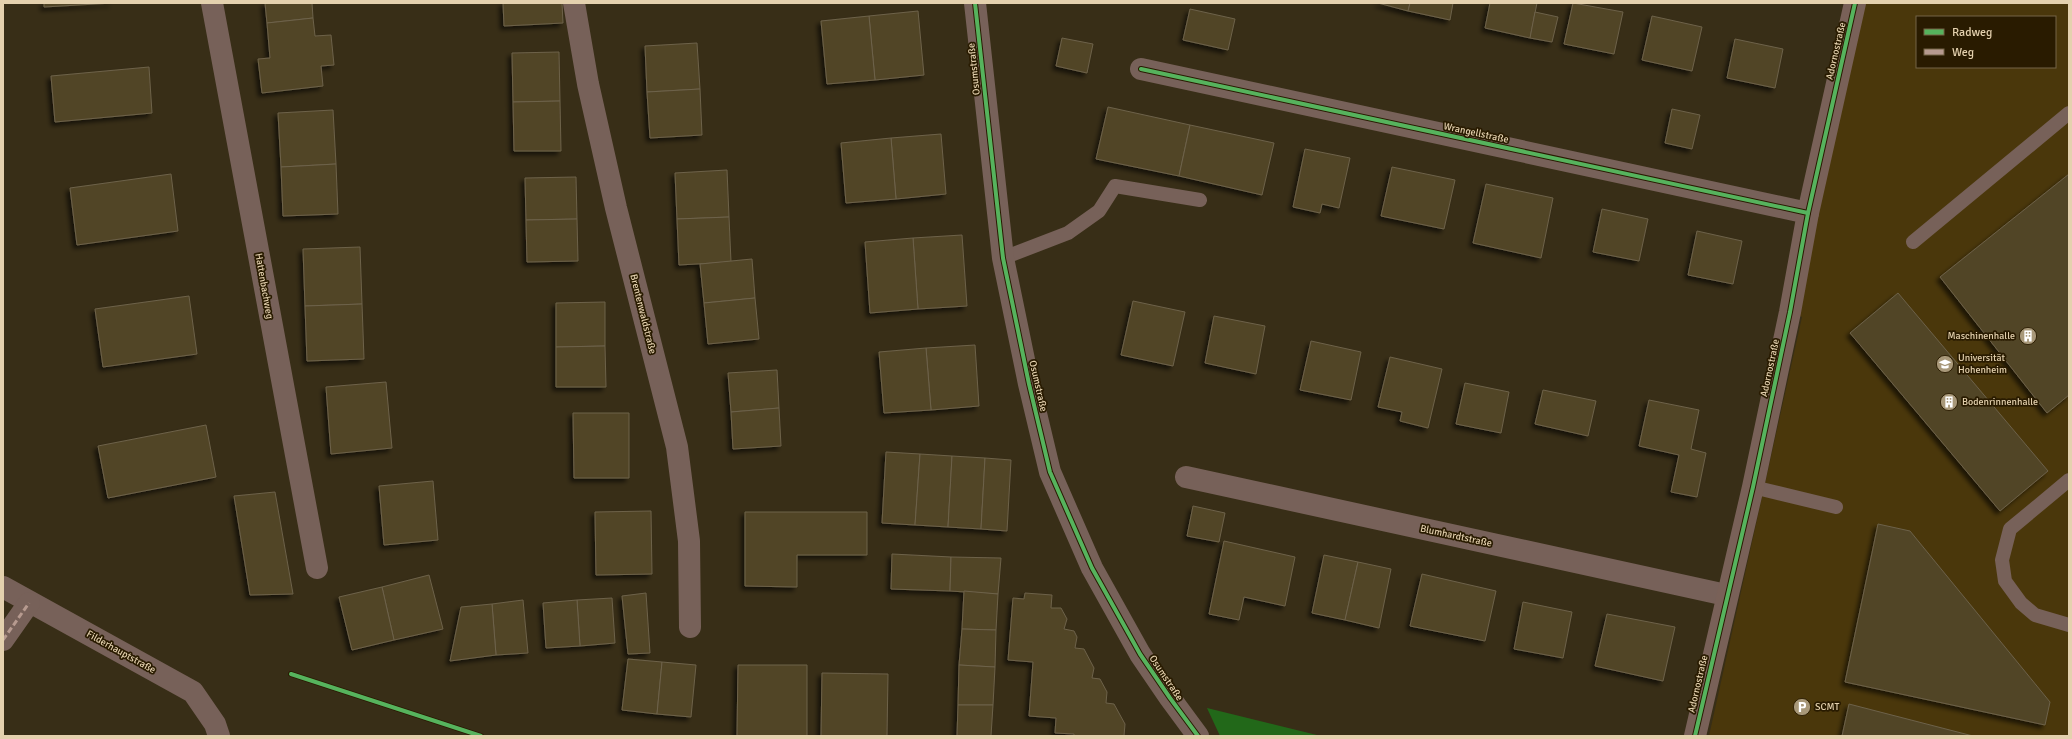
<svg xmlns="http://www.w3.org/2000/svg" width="2072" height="739" viewBox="0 0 2072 739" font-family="Signika,sans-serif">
<defs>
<filter id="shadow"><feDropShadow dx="-3.5" dy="3.5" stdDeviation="2" flood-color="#0009"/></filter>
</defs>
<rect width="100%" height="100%" fill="#382e17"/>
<path fill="#4a370b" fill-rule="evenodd" d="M 1865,3 L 2069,3 L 2069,736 L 1709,736 L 1802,317 L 1790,312 ZM 1917,17 L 2055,17 L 2055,67 L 1917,67 Z"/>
<polygon fill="#226819" points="1207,708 1321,736 1220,736"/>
<g fill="#514428" stroke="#6d6249" filter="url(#shadow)">
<polygon points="44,3 113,3 44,7"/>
<polygon points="265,3 312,3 313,18 267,23"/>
<polygon points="503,3 562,3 563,23 504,26"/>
<polygon points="1378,3 1410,3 1408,11"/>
<polygon points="1410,3 1453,3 1450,20 1408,11"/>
<polygon points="1490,3 1537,3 1530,38 1485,28"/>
<polygon points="1573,3 1623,12 1614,54 1564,44"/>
<polygon points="1190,9 1235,19 1228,50 1183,40"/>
<polygon points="918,11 924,75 875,80 869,16"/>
<polygon points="1535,12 1558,17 1552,42 1530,38"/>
<polygon points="869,16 875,80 827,84 821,21"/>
<polygon points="1652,16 1702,27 1692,71 1642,60"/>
<polygon points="313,18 315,36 331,35 334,65 321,66 323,86 262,93 258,59 270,58 267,23"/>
<polygon points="1062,38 1093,44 1087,73 1056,66"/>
<polygon points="1735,39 1783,49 1775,88 1727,78"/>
<polygon points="697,43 700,89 647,92 645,46"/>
<polygon points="559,52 560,101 513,102 512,53"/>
<polygon points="149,67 152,113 55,122 51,76"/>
<polygon points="700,89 702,135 650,138 647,92"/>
<polygon points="560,101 561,151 514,151 513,102"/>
<polygon points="1108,107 1190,125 1179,176 1096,159"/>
<polygon points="1672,109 1700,115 1692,149 1665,143"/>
<polygon points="333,110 336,164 281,167 278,113"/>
<polygon points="1190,125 1274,143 1262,195 1179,176"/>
<polygon points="941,134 946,194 896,199 891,138"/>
<polygon points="891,138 896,199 846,203 841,143"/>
<polygon points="1305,149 1350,158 1339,208 1322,204 1320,213 1293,207"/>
<polygon points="336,164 338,214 283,216 281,167"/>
<polygon points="1392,167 1455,180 1444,229 1381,216"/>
<polygon points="727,170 729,217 677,219 675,173"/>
<polygon points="171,174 178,231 77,245 70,188"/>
<polygon points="2069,174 2069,395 2047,413 1940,277"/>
<polygon points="576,177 577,219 526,220 525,178"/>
<polygon points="1486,184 1553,198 1541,258 1473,243"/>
<polygon points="1602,209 1648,219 1639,261 1593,252"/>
<polygon points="729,217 731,262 679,265 677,219"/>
<polygon points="577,219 578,261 527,262 526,220"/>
<polygon points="1697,231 1742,241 1733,284 1688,275"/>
<polygon points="962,235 967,306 918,309 913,238"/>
<polygon points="913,238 918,309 870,313 865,242"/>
<polygon points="360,247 362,304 305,306 303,249"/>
<polygon points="752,259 755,298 704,303 700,264"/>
<polygon points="1898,293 2048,471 2000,511 1850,333"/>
<polygon points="189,296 197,354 103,367 95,309"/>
<polygon points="755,298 759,339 708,344 704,303"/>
<polygon points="1133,301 1185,312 1173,366 1121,355"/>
<polygon points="605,302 605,346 556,347 556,303"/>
<polygon points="362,304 364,359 307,361 305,306"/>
<polygon points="1214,316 1265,326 1256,374 1205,363"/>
<polygon points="1311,341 1361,352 1351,400 1300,390"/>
<polygon points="975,345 979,406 931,410 926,348"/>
<polygon points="605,346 606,387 556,387 556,347"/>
<polygon points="926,348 931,410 884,413 879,352"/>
<polygon points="1390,357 1442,369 1428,428 1400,421 1402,412 1378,407"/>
<polygon points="777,370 779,408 731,412 728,373"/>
<polygon points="386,382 392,448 331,454 326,387"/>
<polygon points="1465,383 1509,392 1501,433 1456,424"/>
<polygon points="1543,390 1596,401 1588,436 1535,424"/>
<polygon points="1649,400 1699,410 1691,449 1706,453 1697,497 1671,492 1679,455 1639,446"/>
<polygon points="779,408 781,446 733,449 731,412"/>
<polygon points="573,413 629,413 629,478 574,478"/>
<polygon points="206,425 216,477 108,498 98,446"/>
<polygon points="886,452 920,454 915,525 882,523"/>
<polygon points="920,454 952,456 948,527 915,525"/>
<polygon points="952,456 985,458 981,529 948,527"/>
<polygon points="985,458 1011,460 1007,531 981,529"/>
<polygon points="433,481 438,540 384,545 379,486"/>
<polygon points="275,492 293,594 250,595 234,496"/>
<polygon points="1193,506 1225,513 1219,542 1187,536"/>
<polygon points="651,511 652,574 596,575 595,512"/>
<polygon points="745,512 867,512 867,555 797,555 797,587 745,586"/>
<polygon points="1878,524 1910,531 2050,702 2045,725 1845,682"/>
<polygon points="1224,541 1295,557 1285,606 1244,597 1239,620 1209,614"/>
<polygon points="892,554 951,557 950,591 891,589"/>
<polygon points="1324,555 1358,562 1345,620 1312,613"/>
<polygon points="951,557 1001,558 998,594 950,591"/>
<polygon points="1358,562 1391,569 1379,628 1345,620"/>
<polygon points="1422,574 1496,591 1485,641 1410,626"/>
<polygon points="429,575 443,629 394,640 382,587"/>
<polygon points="382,587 394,640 352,650 339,597"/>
<polygon points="964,591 998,594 996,630 962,629"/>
<polygon points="646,593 650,653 628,654 622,596"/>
<polygon points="1025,593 1052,595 1051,608 1061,608 1067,619 1064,629 1074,631 1077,637 1075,648 1084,649 1094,668 1092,678 1100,679 1107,692 1106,703 1114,704 1125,724 1124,736 1074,736 1074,734 1055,733 1056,718 1029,716 1033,662 1008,660 1013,598 1024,599"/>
<polygon points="612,598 615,643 580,646 577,600"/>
<polygon points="523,600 528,653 496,655 492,604"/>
<polygon points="577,600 580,646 546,648 543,603"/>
<polygon points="1523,602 1572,612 1563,658 1514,649"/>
<polygon points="492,604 496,655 450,661 461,607"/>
<polygon points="1607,614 1675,627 1663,681 1595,666"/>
<polygon points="962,629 996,630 995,667 959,665"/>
<polygon points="628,659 662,662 657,714 622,710"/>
<polygon points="662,662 696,665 691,717 657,714"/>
<polygon points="738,665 807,665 807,736 737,736"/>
<polygon points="959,665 995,667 993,705 958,705"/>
<polygon points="822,673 888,674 887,736 821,736"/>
<polygon points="1849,704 1973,736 1842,736"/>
<polygon points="958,705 993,705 991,736 957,736"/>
</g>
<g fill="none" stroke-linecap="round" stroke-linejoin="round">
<g stroke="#776159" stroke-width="14">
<polyline points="1913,242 2069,113"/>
<polyline points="1003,258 1068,233 1099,211 1115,186 1200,200"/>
<polyline points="2069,480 2010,529 2002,560 2005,581 2021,603 2035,615 2069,625"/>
<polyline points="1753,487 1836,507"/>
</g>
<g stroke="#776159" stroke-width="22">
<polyline points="212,3 317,568"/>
<polyline points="574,3 588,84 616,208 677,447 689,541 690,627"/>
<polyline points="975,3 1003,258 1029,384 1050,472 1092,568 1140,654 1170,698 1198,736"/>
<polyline points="1141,69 1808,213"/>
<polyline points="1186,477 1726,595"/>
<polyline points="3,587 193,692 215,724 219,736"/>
<polyline points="3,640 29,603"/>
</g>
<polyline stroke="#796158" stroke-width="22" points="1695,736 1753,487 1790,312 1808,213 1855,3"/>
<polyline stroke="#b69a8f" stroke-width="3" stroke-dasharray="6 3" stroke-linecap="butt" points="3,640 29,603"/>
<defs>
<g id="cycleway">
<polyline points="975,3 1003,258 1029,384 1050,472 1092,568 1140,654 1170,698 1198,736"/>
<polyline points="1141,69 1808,213"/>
<polyline points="291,674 481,736"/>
<polyline points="1695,736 1753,487 1790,312 1808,213 1855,3"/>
</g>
</defs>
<use href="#cycleway" stroke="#291b00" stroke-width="6"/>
<use href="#cycleway" stroke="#56b35d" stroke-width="4"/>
</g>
<defs>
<symbol id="building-disc" viewBox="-11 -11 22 22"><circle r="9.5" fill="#a89879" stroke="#291b00"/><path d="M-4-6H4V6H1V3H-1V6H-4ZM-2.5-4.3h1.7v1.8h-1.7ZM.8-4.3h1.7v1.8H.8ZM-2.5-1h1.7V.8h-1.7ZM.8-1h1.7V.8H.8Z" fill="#fff"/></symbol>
<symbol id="university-disc" viewBox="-11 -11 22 22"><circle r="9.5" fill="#a89879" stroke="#291b00"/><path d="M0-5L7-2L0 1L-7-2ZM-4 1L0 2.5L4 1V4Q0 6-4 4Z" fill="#fff"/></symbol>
<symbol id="parking-disc" viewBox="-11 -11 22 22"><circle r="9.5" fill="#a89879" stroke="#291b00"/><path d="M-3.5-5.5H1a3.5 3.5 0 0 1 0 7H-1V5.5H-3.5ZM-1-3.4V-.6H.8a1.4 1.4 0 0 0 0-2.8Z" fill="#fff"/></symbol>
</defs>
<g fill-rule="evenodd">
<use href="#building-disc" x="2018" y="326" width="20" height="20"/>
<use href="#university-disc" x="1935" y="354" width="20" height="20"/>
<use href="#building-disc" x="1939" y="392" width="20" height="20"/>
<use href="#parking-disc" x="1792" y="697" width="20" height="20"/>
</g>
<g text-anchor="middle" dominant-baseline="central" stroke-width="3.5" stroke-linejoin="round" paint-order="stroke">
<g font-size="10" fill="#e4d1ae" stroke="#291b00">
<text transform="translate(1836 51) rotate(-77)">Adornostraße</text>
<text transform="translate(974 69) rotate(-96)">Osumstraße</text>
<text transform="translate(1476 133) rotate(12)">Wrangellstraße</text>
<text transform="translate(264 286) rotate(80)">Hattenbachweg</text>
<text transform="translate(643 314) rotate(76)">Brentenwaldstraße</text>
<text transform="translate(1770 368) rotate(-78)">Adornostraße</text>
<text transform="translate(1038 386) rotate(77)">Osumstraße</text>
<text transform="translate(1456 536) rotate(12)">Blumhardtstraße</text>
<text transform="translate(121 652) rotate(29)">Filderhauptstraße</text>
<text transform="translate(1166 678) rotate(56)">Osumstraße</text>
<text transform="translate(1698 684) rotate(-77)">Adornostraße</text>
</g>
<g font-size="10" fill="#e4d1ae" stroke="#291b00" text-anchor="start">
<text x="2015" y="336" text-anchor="end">Maschinenhalle</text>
<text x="1958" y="358">Universität<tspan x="1958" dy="12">Hohenheim</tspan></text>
<text x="1962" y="402">Bodenrinnenhalle</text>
<text x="1815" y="707">SCMT</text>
</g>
</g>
<rect width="2072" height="739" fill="none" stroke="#e4d1ae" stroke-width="8"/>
<rect x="1916" y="16" width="140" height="52" fill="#291b00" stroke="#746446"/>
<rect x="1924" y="29" width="20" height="6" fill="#56b35d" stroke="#746446"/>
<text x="1952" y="36" font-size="12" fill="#e4d1ae">Radweg</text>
<rect x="1924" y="49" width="20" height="6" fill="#b69a8f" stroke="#746446"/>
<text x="1952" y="56" font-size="12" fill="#e4d1ae">Weg</text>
</svg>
